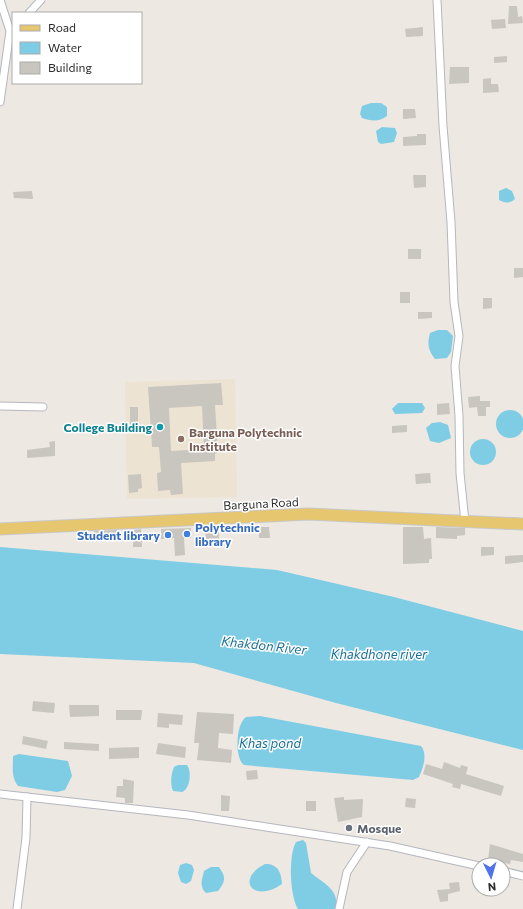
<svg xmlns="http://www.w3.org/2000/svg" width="523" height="909" viewBox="0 0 523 909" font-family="Commissioner,sans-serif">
<rect width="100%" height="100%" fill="#ede8e1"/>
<polygon fill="#ede3d2" points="235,379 237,497 127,499 125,382"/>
<g fill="#7ecde5">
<path d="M 371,103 L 381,103 L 387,107 L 387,116 C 379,122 371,121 362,118 L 360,114 L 362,106 Z"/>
<polygon points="382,127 395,128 397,133 394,142 381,144 378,142 376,131"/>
<path d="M 506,188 L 512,191 L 515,199 C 509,204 505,203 499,200 L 499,191 Z"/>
<path d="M 438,330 L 447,330 L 453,336 L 451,352 L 447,358 L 435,359 C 428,350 427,344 430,333 Z"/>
<polygon points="398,403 422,403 425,408 422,413 395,414 392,409"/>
<circle cx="510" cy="424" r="14"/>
<polygon points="440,422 448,425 451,438 439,443 430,441 426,428 432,423"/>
<circle cx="483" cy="452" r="13"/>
<polygon points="0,547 277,570 394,597 523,631 523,750 336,703 194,663 0,654"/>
<path d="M 260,716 L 421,746 C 428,754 423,768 419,777 L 413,780 L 244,765 C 234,757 236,724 246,717 Z"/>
<path d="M 19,754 L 68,761 L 72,776 L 65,790 L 57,792 L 18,786 C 11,777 13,767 13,756 Z"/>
<path d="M 178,765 L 187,765 C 192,772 190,789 182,792 L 173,791 C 170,784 171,774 174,767 Z"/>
<path d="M 303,840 L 306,843 L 311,873 C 323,883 341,890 335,909 L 298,909 C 290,896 288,856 296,842 Z"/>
<polygon points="186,863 192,865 194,870 191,881 186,884 181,882 178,873 180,865"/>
<path d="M 265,864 C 278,864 281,872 282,884 C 253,904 235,879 265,864 Z"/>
<path d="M 211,867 L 219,867 C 226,877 226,881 218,891 L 206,893 C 199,886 202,880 204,871 Z"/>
</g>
<g fill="#c9c6bf" fill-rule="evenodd">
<polygon points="509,6 517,6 518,17 522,16 523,23 508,24"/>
<polygon points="505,19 506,28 492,29 491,20"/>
<polygon points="423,27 423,36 406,37 405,29"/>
<polygon points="507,56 507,62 494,63 494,57"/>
<polygon points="450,67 469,67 469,83 449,84"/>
<polygon points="491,78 491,84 498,84 499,92 483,93 483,79"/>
<polygon points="403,109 415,109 416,118 403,119"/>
<polygon points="417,134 426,134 426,145 403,146 403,137 417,136"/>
<polygon points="413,175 426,175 426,187 414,188"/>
<polygon points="32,191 33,199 14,198 13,192"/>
<rect x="408" y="249" width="13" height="10"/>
<polygon points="514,268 523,268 523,277 514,278"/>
<rect x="400" y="292" width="10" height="11"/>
<polygon points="483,298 492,298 492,308 483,309"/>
<polygon points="418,312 432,312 432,318 418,319"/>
<path d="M 221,383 L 223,405 L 215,405 L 218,453 L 215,454 L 215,461 L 181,463 L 183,494 L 171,495 L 170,490 L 158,491 L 157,473 L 161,472 L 159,447 L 152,447 L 148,387 ZM 202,406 L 204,449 L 171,451 L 169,408 Z"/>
<polygon points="480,396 480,401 490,401 490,407 486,407 486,416 478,416 477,407 469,408 468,397"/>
<polygon points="449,403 450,414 437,415 437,404"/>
<rect x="130" y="407" width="8" height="18"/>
<polygon points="407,425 407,432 392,433 392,426"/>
<polygon points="55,441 55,456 27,458 27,450 50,447 49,442"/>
<polygon points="430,473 431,483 416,484 415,474"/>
<polygon points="141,474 142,488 138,489 138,492 129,493 128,475"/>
<polygon points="259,527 269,527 270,538 259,538"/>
<polygon points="403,527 423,527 424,539 431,538 432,559 429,559 429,563 403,564"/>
<polygon points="436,527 465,528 465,535 457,536 457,539 436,538"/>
<polygon points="191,528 191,538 184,538 185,555 175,556 174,538 161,539 161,529"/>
<polygon points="141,529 142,547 133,547 133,530"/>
<polygon points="205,529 219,529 219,541 206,542"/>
<polygon points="117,530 117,539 94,540 94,531"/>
<polygon points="481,547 494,547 494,555 481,556"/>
<polygon points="523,555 523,562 505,564 505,556"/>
<polygon points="33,701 55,703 54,713 32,711"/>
<polygon points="69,705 99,705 99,716 70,717"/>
<polygon points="116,710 142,710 141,720 116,720"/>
<polygon points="197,712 234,714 233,734 219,733 218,748 232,750 231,763 197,760 199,743 194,743"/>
<polygon points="158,713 183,715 182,725 169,724 169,728 157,727"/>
<polygon points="23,736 48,741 46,749 22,744"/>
<polygon points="64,742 99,744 99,751 64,749"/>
<polygon points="158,743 186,747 185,758 156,754"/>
<polygon points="139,747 139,758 109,759 109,748"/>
<polygon points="444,762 460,768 461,765 468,767 466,774 504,786 501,796 461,784 460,789 452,787 453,784 423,774 426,764 442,769"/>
<polygon points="257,770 258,779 247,780 246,771"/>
<polygon points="123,779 134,781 133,803 125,803 125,798 116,797 117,786 123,786"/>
<polygon points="221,795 230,796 229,811 221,811"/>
<polygon points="344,797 344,800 363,799 362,817 338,822 334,798"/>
<polygon points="406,798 416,799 415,808 405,807"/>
<rect x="306" y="801" width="10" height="10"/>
<polygon points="490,844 523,854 523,862 511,860 510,864 488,860"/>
<polygon points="459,882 460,891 448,894 448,901 440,902 437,890 450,889 449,883"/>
</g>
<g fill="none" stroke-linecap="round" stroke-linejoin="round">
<defs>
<g id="minor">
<polyline points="0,0 10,31 0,102"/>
<polyline points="437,0 443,126 451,222 454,302 459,336 455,366 459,416 460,473 465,522"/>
<polyline points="29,13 41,0"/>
<polyline points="0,406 43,407"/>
<polyline points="0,794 188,815 390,846 479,866"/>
<polyline points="503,871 523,876"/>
<polyline points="17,909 26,838 27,797"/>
<polyline points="339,909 347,872 367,842"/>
</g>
<polyline id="primary" points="0,529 308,514 523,524"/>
</defs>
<use href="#minor" stroke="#b4b7bf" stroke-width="9"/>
<use href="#primary" stroke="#c8c8c8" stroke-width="13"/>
<use href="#minor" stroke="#fff" stroke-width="7"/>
<use href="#primary" stroke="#e6c66e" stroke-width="11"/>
</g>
<circle fill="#0f9aa8" stroke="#fff" stroke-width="1.5" cx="160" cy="427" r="4"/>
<circle fill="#8d6e63" stroke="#fff" stroke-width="1.5" cx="181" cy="439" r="4"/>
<g fill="#3f7fe0" stroke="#fff" stroke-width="1.5">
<circle cx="187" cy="534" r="4"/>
<circle cx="168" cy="535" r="4"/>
</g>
<circle fill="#6b7280" stroke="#fff" stroke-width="1.5" cx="349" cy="828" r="4"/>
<g text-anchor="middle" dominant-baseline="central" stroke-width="3" stroke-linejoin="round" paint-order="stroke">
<g font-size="12" font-weight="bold" fill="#0d838f" stroke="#fff" text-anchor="end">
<text x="152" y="427">College Building</text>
</g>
<g font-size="12" font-weight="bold" fill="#785e54" stroke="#fff" text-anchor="start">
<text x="189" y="432">Barguna Polytechnic<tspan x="189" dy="14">Institute</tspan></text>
</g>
<g font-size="12" fill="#2d2d2d" stroke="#fff">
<text transform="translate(261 503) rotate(-3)">Barguna Road</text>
</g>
<g font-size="12" font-weight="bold" fill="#366cbe" stroke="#fff" text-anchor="start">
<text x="195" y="527">Polytechnic<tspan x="195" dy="14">library</tspan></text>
<text x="160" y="535" text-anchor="end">Student library</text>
</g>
<g font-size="12" font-weight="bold" fill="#5b616d" stroke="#fff" text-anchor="start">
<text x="357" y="828">Mosque</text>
</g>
<g font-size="13" font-style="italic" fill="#196e95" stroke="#fff">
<text transform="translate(264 645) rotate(6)">Khakdon River</text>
<text x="379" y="654">Khakdhone river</text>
<text x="270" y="743">Khas pond</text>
</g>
</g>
<rect x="12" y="12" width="130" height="72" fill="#ffffff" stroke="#ababab"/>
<rect x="20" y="25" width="20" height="6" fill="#e6c66e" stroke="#ababab"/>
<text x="48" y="32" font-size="12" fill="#2d2d2d">Road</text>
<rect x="20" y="42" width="20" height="12" fill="#7ecde5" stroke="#ababab"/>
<text x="48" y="52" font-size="12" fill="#2d2d2d">Water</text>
<rect x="20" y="62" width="20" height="12" fill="#c9c6bf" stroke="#ababab"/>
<text x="48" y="72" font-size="12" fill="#2d2d2d">Building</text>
<g transform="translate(491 877) rotate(175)"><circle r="19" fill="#ffffff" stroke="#ababab"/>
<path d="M0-3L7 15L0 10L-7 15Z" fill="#5072eb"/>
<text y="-6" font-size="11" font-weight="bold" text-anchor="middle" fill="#2d2d2d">N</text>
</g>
</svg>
